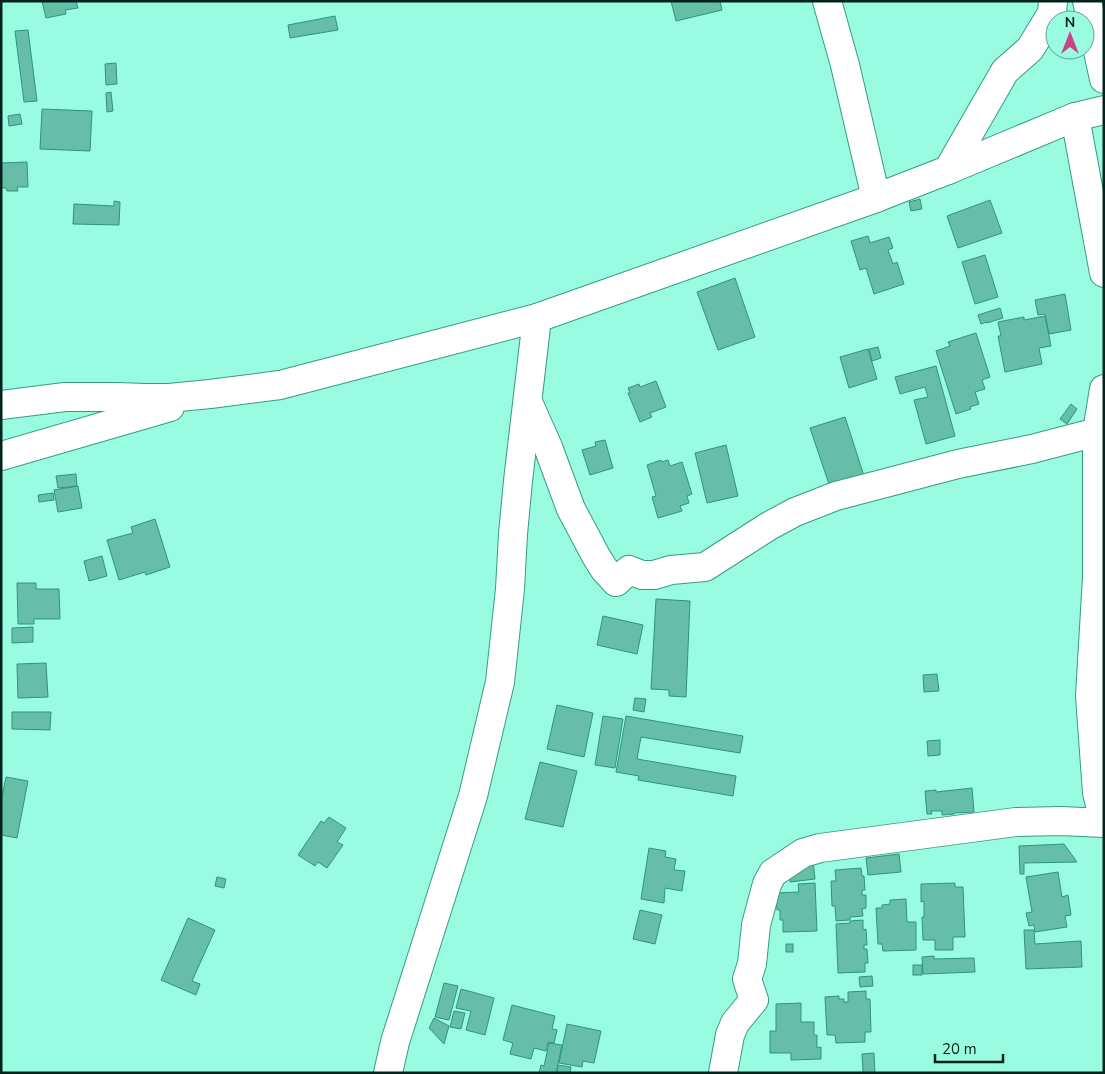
<svg xmlns="http://www.w3.org/2000/svg" width="1105" height="1074" viewBox="0 0 1105 1074" font-family="'Nunito Sans',sans-serif">
<rect width="100%" height="100%" fill="#99fbe0"/>
<g fill="#66bea7" stroke="#2c957d">
<polygon points="42,1 76,1 78,8 65,10 66,14 46,18"/>
<polygon points="671,1 720,1 722,10 676,21"/>
<polygon points="335,16 338,30 290,38 288,25"/>
<polygon points="28,30 37,101 24,102 15,31"/>
<polygon points="116,63 117,84 106,85 105,64"/>
<polygon points="111,92 113,111 107,112 106,93"/>
<polygon points="42,109 92,111 90,151 40,149"/>
<polygon points="20,114 22,124 9,126 8,116"/>
<polygon points="27,162 28,187 17,187 18,191 7,191 6,188 1,188 1,163"/>
<polygon points="920,199 922,209 911,211 909,202"/>
<polygon points="990,200 1002,233 958,248 947,216"/>
<polygon points="114,201 120,202 119,225 73,224 74,204 114,206"/>
<polygon points="868,236 870,243 889,237 893,248 888,250 893,264 897,262 904,284 874,294 866,268 860,270 851,241"/>
<polygon points="985,255 998,297 975,304 962,262"/>
<polygon points="735,278 755,337 718,350 697,292"/>
<polygon points="1065,294 1071,330 1049,334 1045,314 1038,315 1035,300"/>
<polygon points="1000,308 1003,318 987,323 987,322 981,324 978,315"/>
<polygon points="1045,316 1051,346 1039,348 1042,364 1005,372 998,336 1001,336 998,322 1024,317 1024,320"/>
<polygon points="976,333 990,377 982,380 985,389 975,392 979,404 970,407 971,409 956,414 936,351 950,346 948,342"/>
<polygon points="878,347 881,358 872,361 869,349"/>
<polygon points="868,349 877,379 849,388 840,357"/>
<polygon points="936,366 955,436 926,444 914,400 928,397 925,387 900,394 895,377"/>
<polygon points="656,381 666,407 650,413 652,417 640,422 628,393 630,393 628,388 639,384 640,387"/>
<polygon points="1071,404 1077,409 1067,424 1060,419"/>
<polygon points="845,417 864,476 830,487 810,428"/>
<polygon points="605,440 613,468 590,475 582,450 596,446 595,442"/>
<polygon points="726,445 738,496 707,503 695,453"/>
<polygon points="661,460 661,462 668,460 670,466 682,462 692,494 687,496 689,503 680,506 682,511 658,518 652,497 656,496 647,465"/>
<polygon points="76,474 77,486 58,488 56,476"/>
<polygon points="78,486 82,508 58,512 54,490"/>
<polygon points="53,493 54,500 39,502 38,495"/>
<polygon points="155,519 170,567 146,575 145,572 119,580 107,540 133,533 131,527"/>
<polygon points="102,556 107,576 89,581 84,561"/>
<polygon points="17,583 36,583 36,589 59,589 60,619 34,619 34,624 18,624"/>
<polygon points="656,599 690,601 686,697 669,696 669,690 651,689"/>
<polygon points="603,616 643,625 637,654 597,645"/>
<polygon points="33,627 33,642 12,643 12,628"/>
<polygon points="46,663 48,697 18,698 17,664"/>
<polygon points="937,674 939,691 924,692 923,675"/>
<polygon points="635,698 646,699 644,712 633,710"/>
<polygon points="557,705 593,713 584,757 547,749"/>
<polygon points="12,712 51,712 50,730 12,729"/>
<polygon points="603,716 623,719 615,768 595,765"/>
<polygon points="626,716 743,736 740,753 641,737 637,759 736,776 733,796 638,780 639,776 616,772"/>
<polygon points="940,740 940,755 928,756 927,741"/>
<polygon points="540,762 577,771 563,827 525,819"/>
<polygon points="6,777 28,781 17,838 1,835 1,802"/>
<polygon points="972,788 974,812 954,813 954,814 942,815 942,811 931,811 932,814 927,814 925,791 936,790 936,792"/>
<polygon points="329,817 346,828 337,842 343,845 327,868 318,862 315,866 298,855 321,821 324,823"/>
<polygon points="1064,844 1077,862 1024,863 1024,874 1020,874 1019,846"/>
<polygon points="649,848 666,851 665,857 676,859 674,870 685,871 682,891 665,888 664,903 641,899"/>
<polygon points="899,854 901,872 868,875 866,858"/>
<polygon points="813,861 815,879 790,882 789,864"/>
<polygon points="861,868 862,876 864,876 865,890 862,890 862,895 866,895 866,908 862,909 863,916 850,917 850,920 836,921 835,906 832,906 831,881 836,881 835,870"/>
<polygon points="1058,872 1062,897 1068,895 1071,915 1065,916 1067,927 1035,932 1034,925 1029,926 1026,913 1032,912 1026,877"/>
<polygon points="217,877 226,879 224,888 215,886"/>
<polygon points="815,883 817,931 783,932 783,920 780,920 780,910 777,910 776,893 799,892 798,884"/>
<polygon points="955,883 955,887 963,887 965,937 953,937 953,950 935,950 935,940 923,940 922,917 924,917 924,901 921,902 921,884"/>
<polygon points="906,899 907,922 916,922 916,950 883,951 882,944 878,944 876,908 882,908 882,905 890,904 890,900"/>
<polygon points="640,910 662,915 655,944 633,939"/>
<polygon points="188,918 215,930 192,981 200,984 196,995 161,980"/>
<polygon points="863,920 863,930 866,929 867,945 864,945 864,949 867,949 868,963 865,963 865,972 838,973 836,924 850,923 850,921"/>
<polygon points="1024,930 1034,930 1035,944 1081,941 1082,967 1026,969"/>
<rect x="786" y="944" width="7" height="8"/>
<polygon points="934,956 934,959 974,958 975,972 923,974 922,957"/>
<rect x="913" y="965" width="9" height="10"/>
<polygon points="872,976 873,986 860,987 859,977"/>
<polygon points="444,983 458,986 449,1020 435,1017"/>
<polygon points="461,989 494,998 485,1035 466,1030 471,1011 456,1008"/>
<polygon points="866,991 866,999 870,999 871,1032 865,1032 865,1042 836,1043 835,1035 827,1035 825,997 839,996 839,999 844,999 844,1002 848,1002 848,992"/>
<polygon points="801,1003 801,1022 814,1022 814,1035 817,1035 817,1048 821,1047 821,1059 791,1060 791,1053 770,1053 770,1031 776,1031 776,1004"/>
<polygon points="512,1005 555,1016 552,1029 557,1030 554,1043 548,1042 546,1051 534,1048 531,1059 510,1054 513,1043 503,1040"/>
<polygon points="454,1011 465,1013 461,1029 450,1027"/>
<polygon points="434,1018 449,1026 444,1044 429,1028"/>
<polygon points="567,1024 601,1031 594,1063 583,1061 582,1067 559,1063"/>
<polygon points="549,1043 562,1045 556,1073 539,1073 541,1065 544,1066"/>
<polygon points="874,1053 875,1073 855,1073 863,1072 862,1054"/>
<polygon points="558,1065 571,1067 570,1073 557,1073"/>
</g>
<g fill="none" stroke-linecap="round" stroke-linejoin="round">
<defs>
<g id="minor">
<polyline points="827,1 845,65 876,198"/>
<polyline points="1087,1 1104,79"/>
<polyline points="1075,117 1104,273"/>
<polyline points="948,170 1005,71 1030,49 1052,13 1053,1"/>
<polyline points="1104,389 1097,432 1097,577 1090,696 1097,793 1104,820"/>
<polyline points="528,402 548,447 571,509 596,556 604,569 616,582 629,570 642,575 654,575 671,570 705,567 769,526 795,512 836,496 958,464 1032,449 1097,432"/>
<polyline points="1,405 65,397 116,397 145,398 169,398 210,394 280,385 537,318 876,198 948,170 1075,117 1104,110"/>
<polyline points="1,456 170,407"/>
<polyline points="388,1073 395,1042 473,796 500,682 510,589 513,534 518,481 537,318"/>
<polyline points="723,1073 730,1035 735,1023 754,1000 747,979 752,964 756,925 767,884 773,873 803,853 820,848 1016,822 1061,821 1104,823"/>
</g>
</defs>
<use href="#minor" stroke="#359c84" stroke-width="30"/>
<use href="#minor" stroke="#fff" stroke-width="28"/>
</g>
<rect width="1105" height="1074" fill="none" stroke="#03241c" stroke-width="5"/>
<g transform="translate(1070 35)"><circle r="24" fill="#99fbe0" stroke="#5da592"/>
<path d="M0-4L9 19L0 12L-9 19Z" fill="#c94384"/>
<text y="-8" font-size="14" font-weight="bold" text-anchor="middle" fill="#03241c">N</text>
</g>
<path d="M935 1054v8h68v-8" fill="none" stroke="#03241c" stroke-width="2.5"/>
<text x="942" y="1054" font-size="15" fill="#03241c" stroke="#99fbe0" stroke-width="4" paint-order="stroke">20 m</text>
</svg>
